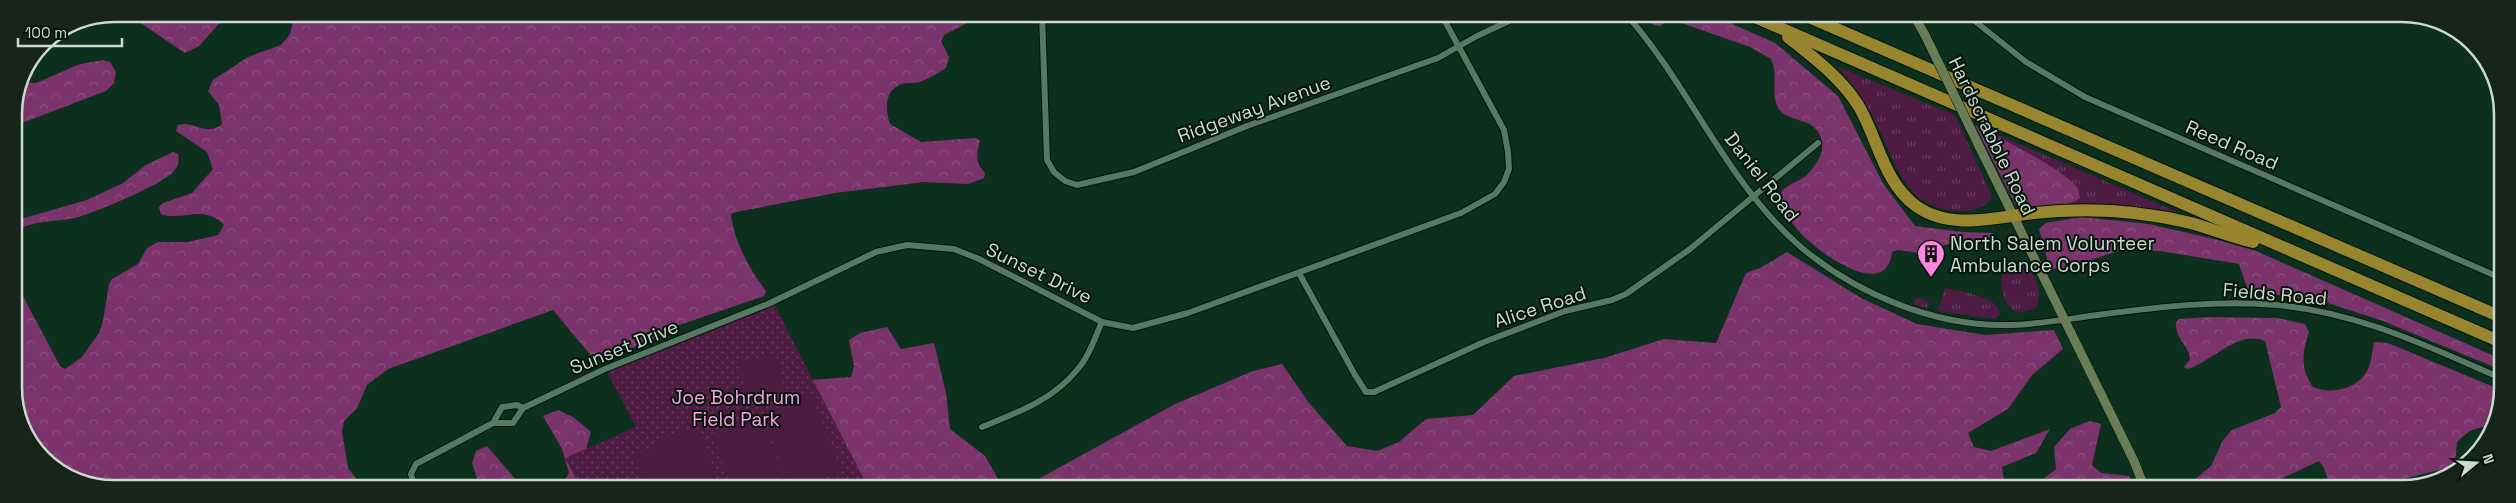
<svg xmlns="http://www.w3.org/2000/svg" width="2516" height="503" viewBox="0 0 2516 503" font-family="'Space Grotesk',sans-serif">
<defs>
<pattern id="grass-tufts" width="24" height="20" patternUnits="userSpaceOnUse" patternTransform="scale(1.25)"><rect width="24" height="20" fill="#4e1c43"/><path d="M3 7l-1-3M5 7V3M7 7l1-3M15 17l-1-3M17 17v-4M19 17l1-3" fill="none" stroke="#663c5d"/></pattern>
<pattern id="forest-crowns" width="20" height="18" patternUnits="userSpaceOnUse" patternTransform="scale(1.25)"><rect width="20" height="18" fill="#7a336b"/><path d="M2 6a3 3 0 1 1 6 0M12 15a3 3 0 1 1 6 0" fill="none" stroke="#8c507f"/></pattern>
<pattern id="park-dots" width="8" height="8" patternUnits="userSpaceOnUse" patternTransform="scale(1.25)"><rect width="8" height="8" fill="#4e1c43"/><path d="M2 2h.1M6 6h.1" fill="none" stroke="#663c5d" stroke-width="1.8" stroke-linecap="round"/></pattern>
</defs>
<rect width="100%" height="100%" fill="#0d2f1d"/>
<g fill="url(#grass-tufts)">
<path d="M 1838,67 L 1955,115 L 1992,196 L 1991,200 C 1983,208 1970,212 1959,211 C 1907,209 1897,167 1878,127 C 1868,105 1853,85 1838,67 Z"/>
<polygon points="1975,125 2198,221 2063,205 2078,188 2035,157"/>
<path d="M 2026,261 C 2034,276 2044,292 2036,308 L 2017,313 C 2003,304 2002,293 2001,277 L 2009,267 Z"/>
<path d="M 1945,288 C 1960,292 1998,295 2000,314 L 1995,319 L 1938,311 Z"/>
<polygon points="1918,297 1929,302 1928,308 1914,305 1915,299"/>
</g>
<g fill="url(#forest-crowns)">
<polygon points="127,14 228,14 199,46 185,53"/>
<path d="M 295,14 L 985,14 L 944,35 L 941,41 L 949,57 L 946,68 C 938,73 930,78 922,81 C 915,84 908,82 902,84 C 884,90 885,110 890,124 L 921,142 L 976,138 L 980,141 C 976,155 975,162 985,173 L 984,178 L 968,184 L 924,182 L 835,193 L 736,212 L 731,214 C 734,241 749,269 766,291 L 764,296 L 668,329 C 655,345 613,353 593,358 L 553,310 L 388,369 L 367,385 L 357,408 L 344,421 L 342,432 L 348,468 L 363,488 L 101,488 L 48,464 L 16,409 L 15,281 L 60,366 L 65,369 L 81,358 L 99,333 L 103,321 L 109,284 L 112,279 L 138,264 L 147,248 L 158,242 L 188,242 L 218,235 L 224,225 C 203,203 183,222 161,214 L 159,207 L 163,203 L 192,193 L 213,169 L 207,152 L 176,131 L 178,125 C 193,120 207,137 222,124 L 219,105 L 208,91 L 213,80 L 248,57 L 281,45 L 290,34 Z"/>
<path d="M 1642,14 L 1710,14 L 1775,43 L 1838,96 L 1884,185 L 1915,226 L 1962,232 L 1993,233 L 1993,238 L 1951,243 L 1920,253 L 1898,250 L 1892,252 C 1887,299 1828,258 1810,242 C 1797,232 1788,216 1778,204 C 1776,187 1795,184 1806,176 C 1812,170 1818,161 1821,154 C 1823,149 1822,147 1822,142 C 1817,115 1788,124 1778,108 C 1770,94 1779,74 1771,59 L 1750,47 L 1670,19 L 1660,26 L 1654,25 Z"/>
<polygon points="103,60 110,62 116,72 114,83 106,91 14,126 14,114 20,82 36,83 80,64"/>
<path d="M 1975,125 C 2003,140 2057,165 2077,187 C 2079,190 2079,194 2080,198 C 2072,206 2038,210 2026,209 C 2022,209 2019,206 2015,204 Z"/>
<path d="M 173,152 L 178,154 C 180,160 178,167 173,172 C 163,184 92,214 75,218 C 54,222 34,220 15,231 L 14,221 L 87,200 L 123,183 L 146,165 Z"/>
<polygon points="2081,217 2149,224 2214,239 2256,251 2501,359 2501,370 2383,321 2328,303 2248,290 2239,264 2160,251 2124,249 2067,268 2050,269 2039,229 2046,223"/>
<polygon points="1787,252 1861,298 1917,324 1985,335 2054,330 2063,349 2032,375 2008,409 1968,433 1974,447 1991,451 2050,429 2036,453 2002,467 2005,489 1487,489 1473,480 1401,489 1020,489 1175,404 1253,371 1282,364 1309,403 1347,446 1377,451 1399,442 1426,419 1473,415 1514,376 1604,358 1664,339 1716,343 1746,273 1760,268"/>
<path d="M 2208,317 L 2277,318 L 2305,324 L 2309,332 C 2302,353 2300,368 2313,387 C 2331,395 2359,389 2368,369 C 2372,361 2372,350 2374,342 L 2388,343 L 2501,390 L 2501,402 L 2494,427 C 2478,426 2469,430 2457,442 L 2455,466 L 2363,489 L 2331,489 L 2324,468 L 2319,461 L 2259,489 L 2183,489 L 2211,466 L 2223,440 L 2232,430 L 2275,413 L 2281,407 L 2265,341 C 2239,329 2211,362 2188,369 L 2184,367 L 2190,359 C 2189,345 2175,340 2176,322 L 2179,319 Z"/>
<polygon points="887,327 901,349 934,343 946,393 950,429 985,456 1004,489 856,489 811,380 851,377 854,366 849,340 860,333"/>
<polygon points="558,410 573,417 591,432 584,456 594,488 552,488 563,483 569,473 562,449 543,416"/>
<polygon points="2089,421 2101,424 2092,465 2101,473 2129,476 2136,489 2030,489 2056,469 2054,447 2070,429"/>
<polygon points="487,446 523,488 480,488 472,463 476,451"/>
</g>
<polygon fill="url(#park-dots)" points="774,304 869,489 581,488 565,458 636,427 607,372"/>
<g fill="#4e1c43">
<polygon points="776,354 784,391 747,399 739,362"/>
<polygon points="812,395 841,471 791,489 763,414"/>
<polygon points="761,415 789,489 732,489 712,433"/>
<polygon points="690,428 700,430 704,436 718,489 657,489 642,475 633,458 663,439"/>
<polygon points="840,477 844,489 810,489"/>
<polygon points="628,483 654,489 600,489"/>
</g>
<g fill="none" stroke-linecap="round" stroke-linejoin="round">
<defs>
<g id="street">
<polyline points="1042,14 1047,160 1054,172 1065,181 1077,185 1134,172 1247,126 1438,58 1477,36 1524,14"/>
<path d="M 1626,14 C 1691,88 1727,184 1802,248 C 1857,294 1934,326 2006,325 C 2037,325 2067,319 2098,315 C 2157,307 2218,300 2277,305 C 2358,312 2429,347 2501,378"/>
<polyline points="1966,14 2026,62 2085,97 2501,278"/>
<polyline points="1299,273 1355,375 1366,392 1374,392 1484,342 1565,311 1612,300 1626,294 1690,249 1818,143"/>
<polyline points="523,408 605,369 768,304 876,252 907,245 954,249 979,259 1102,322 1133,328 1188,313 1461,213 1495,194 1504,182 1509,169 1508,152 1504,130 1441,14"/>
<polyline points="493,423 513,423 523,408"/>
<path d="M 982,427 C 1016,413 1053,400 1077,370 C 1089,357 1095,337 1102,322"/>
<polyline points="415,488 411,474 416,464 493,423 502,407 517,405 523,408"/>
</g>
<g id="secondary">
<polyline points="1913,14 1925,35"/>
<polyline points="37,53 56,34"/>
<polyline points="1979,146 2134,461 2145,489"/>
</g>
<g id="highway">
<polyline points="1748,14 2501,342"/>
<polyline points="1802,14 2501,317"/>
<path d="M 1788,37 C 1814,58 1840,77 1858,105 C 1878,138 1883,182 1916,206 C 1948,229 1990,219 2026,214 C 2081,207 2138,210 2191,223 C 2212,229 2232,237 2253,242"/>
</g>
</defs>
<use href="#street" stroke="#001609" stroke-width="8"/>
<use href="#secondary" stroke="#001609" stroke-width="10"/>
<use href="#highway" stroke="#001609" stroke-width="14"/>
<use href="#street" stroke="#577964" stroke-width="6"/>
<use href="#secondary" stroke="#6a7d54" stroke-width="9"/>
<use href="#highway" stroke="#98852f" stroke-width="12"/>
<defs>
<polyline id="secondary-bridge" points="1925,35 1979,146"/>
</defs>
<use href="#secondary-bridge" stroke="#001609" stroke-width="10" stroke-linecap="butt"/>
<use href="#secondary-bridge" stroke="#6a7d54" stroke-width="9"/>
</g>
<defs>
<symbol id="building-pin" viewBox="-11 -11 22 30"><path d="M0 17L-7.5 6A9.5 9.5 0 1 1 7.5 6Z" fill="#fd86e1" stroke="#06140c"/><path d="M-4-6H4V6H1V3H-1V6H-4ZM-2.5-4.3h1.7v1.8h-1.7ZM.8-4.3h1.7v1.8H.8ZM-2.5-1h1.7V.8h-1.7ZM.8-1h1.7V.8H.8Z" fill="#111"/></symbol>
</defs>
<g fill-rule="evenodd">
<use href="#building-pin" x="1915" y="238" width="32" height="43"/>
</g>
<g text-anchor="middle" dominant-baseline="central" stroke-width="4" stroke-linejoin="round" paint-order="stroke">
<g font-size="19" fill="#c9dcd0" stroke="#06140c">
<text transform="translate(1254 109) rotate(-20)">Ridgeway Avenue</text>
<text transform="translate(1992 136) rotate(64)">Hardscrabble Road</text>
<text transform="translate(2232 145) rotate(23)">Reed Road</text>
<text transform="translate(1762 177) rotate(52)">Daniel Road</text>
<text transform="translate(1039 273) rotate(26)">Sunset Drive</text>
<text transform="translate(2275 294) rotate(5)">Fields Road</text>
<text transform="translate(1540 307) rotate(-18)">Alice Road</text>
<text transform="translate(624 347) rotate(-22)">Sunset Drive</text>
</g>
<g font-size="19" fill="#c9dcd0" stroke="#06140c" text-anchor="start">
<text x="1950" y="243">North Salem Volunteer<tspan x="1950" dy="22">Ambulance Corps</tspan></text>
</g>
<g font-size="19" fill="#f6a4e0" stroke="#06140c">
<text x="736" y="397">Joe Bohrdrum<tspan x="736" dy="22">Field Park</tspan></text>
</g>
</g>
<path d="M0 0H2516V503H0ZM114 22H2402A92 92 0 0 1 2494 114V388A92 92 0 0 1 2402 480H114A92 92 0 0 1 22 388V114A92 92 0 0 1 114 22Z" fill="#16241c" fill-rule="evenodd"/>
<path fill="none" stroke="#c9dcd0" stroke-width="2.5" d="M114 22H2402A92 92 0 0 1 2494 114V388A92 92 0 0 1 2402 480H114A92 92 0 0 1 22 388V114A92 92 0 0 1 114 22Z"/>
<g transform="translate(2476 463) rotate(72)" stroke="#06140c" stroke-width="4" paint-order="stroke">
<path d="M0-4L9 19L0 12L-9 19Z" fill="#c9dcd0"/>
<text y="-8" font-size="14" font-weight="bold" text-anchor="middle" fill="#c9dcd0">N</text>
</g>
<path d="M18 38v8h104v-8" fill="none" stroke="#c9dcd0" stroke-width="2.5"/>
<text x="25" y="38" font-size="15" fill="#c9dcd0" stroke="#06140c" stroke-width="4" paint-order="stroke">100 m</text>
</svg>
